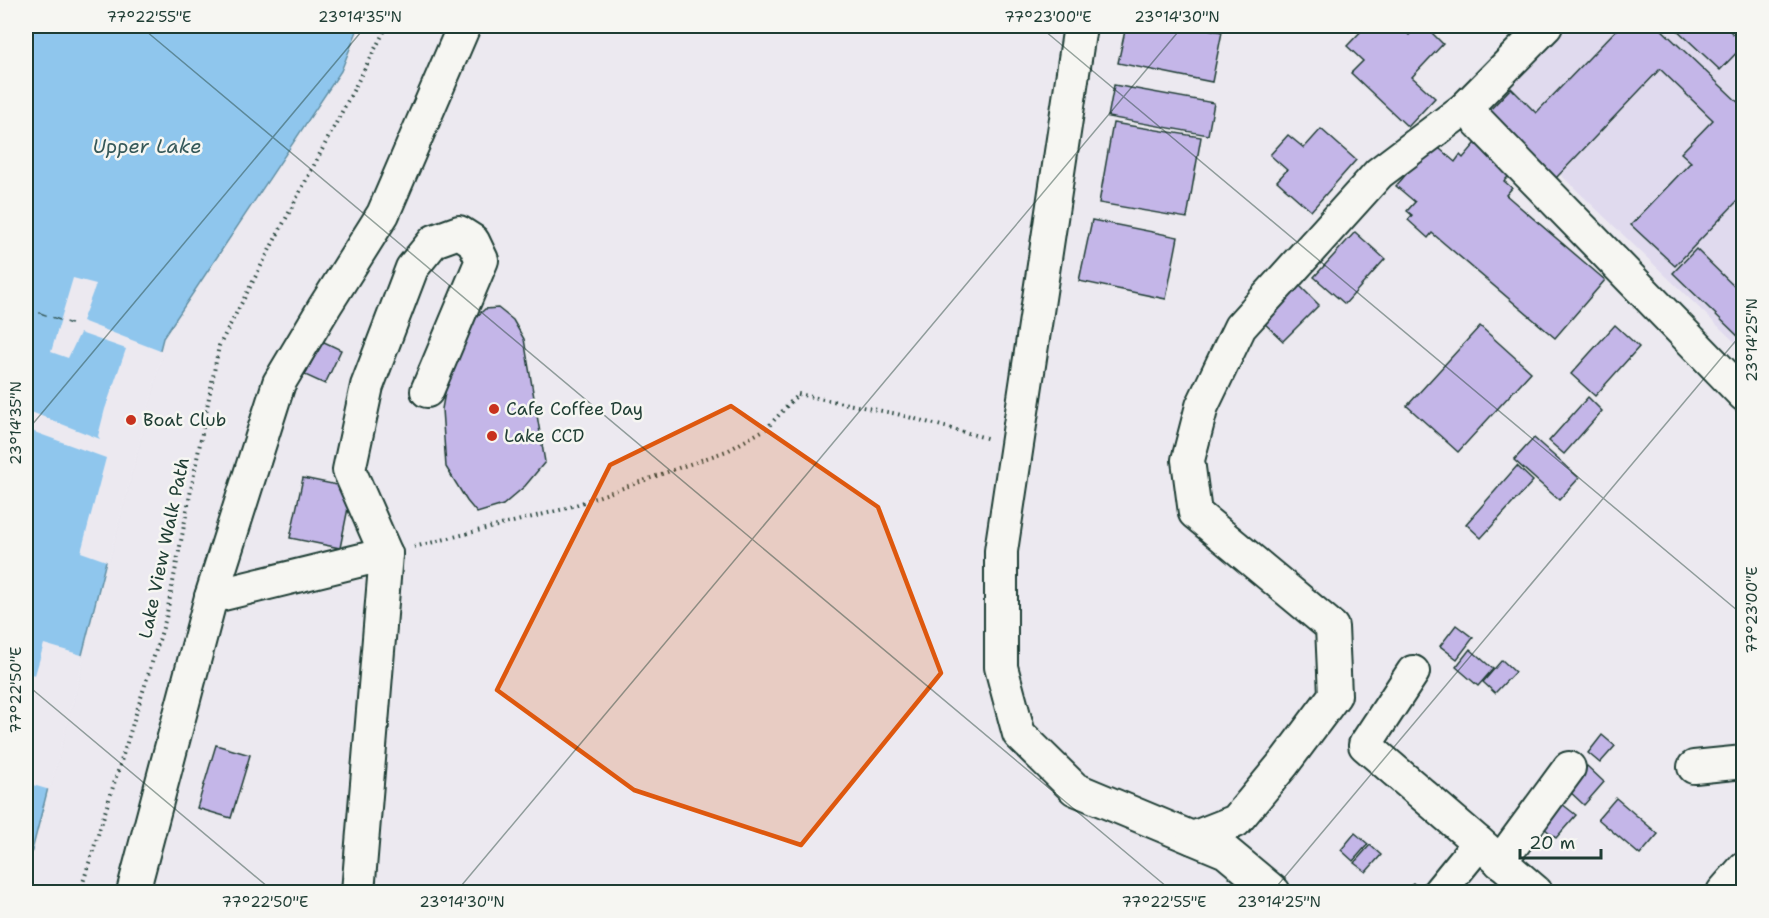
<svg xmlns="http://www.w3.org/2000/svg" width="1769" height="918" viewBox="0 0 1769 918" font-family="'Shantell Sans',sans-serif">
<rect width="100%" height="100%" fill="#ece9f0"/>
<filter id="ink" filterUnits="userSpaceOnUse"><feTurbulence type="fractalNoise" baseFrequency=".0167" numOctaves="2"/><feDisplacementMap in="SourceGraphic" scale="12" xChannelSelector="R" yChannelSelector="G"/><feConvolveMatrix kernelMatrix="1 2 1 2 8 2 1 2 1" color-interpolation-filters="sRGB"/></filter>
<g filter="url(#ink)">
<polygon fill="#e0daee" points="1563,26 1743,26 1743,350 1488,105"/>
<polygon fill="#8fc6ed" stroke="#628fa3" stroke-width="1.5" points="26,26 359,26 341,71 163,338 26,874"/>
<g fill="#ece9f0">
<polygon points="73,278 96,284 82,321 163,352 109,562 81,552 106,458 26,429 26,410 100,439 98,436 105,409 126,349 80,333 68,358 51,352"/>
<polygon points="44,644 85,656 50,790 26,783 26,699 30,699 31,689 26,687 26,673 35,675"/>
</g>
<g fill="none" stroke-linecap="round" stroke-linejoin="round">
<polyline stroke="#355859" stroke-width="1.5" stroke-dasharray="8 6" stroke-linecap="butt" points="26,308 71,324"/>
</g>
<g fill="#c4b6e8" stroke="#1f3d34" stroke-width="1.5">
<polygon points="1126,26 1193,26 1222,32 1212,82 1118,63"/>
<polygon points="1366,26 1399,26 1409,35 1418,26 1425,26 1443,44 1412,77 1435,98 1408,127 1351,73 1363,61 1347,46"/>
<polygon points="1495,26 1512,26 1503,34"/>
<polygon points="1620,26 1658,26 1744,108 1744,194 1675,266 1631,225 1691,162 1681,153 1713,120 1660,69 1556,178 1487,113 1511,88 1536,113"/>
<polygon points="1673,26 1725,26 1744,45 1720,70"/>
<polygon points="1114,85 1214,103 1208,135 1108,117"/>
<polygon points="1113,123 1201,137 1187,218 1099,203"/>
<polygon points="1321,129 1356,160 1311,211 1277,181 1287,170 1270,155 1288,135 1304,148"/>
<polygon points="1481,137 1517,168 1504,181 1512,188 1506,195 1605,280 1555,338 1432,233 1428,238 1408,220 1412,215 1407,211 1415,202 1396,186 1433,143 1455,162 1460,155 1463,158"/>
<polygon points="1092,220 1178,237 1166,299 1079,281"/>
<polygon points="1355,232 1385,259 1345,304 1314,277"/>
<polygon points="1696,249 1744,296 1744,342 1673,273"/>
<polygon points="1298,284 1319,305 1283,341 1262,321"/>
<polygon points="498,308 513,320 524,339 545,462 525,486 503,505 477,513 467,501 446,467 442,409 451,359 466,327 485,309"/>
<polygon points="1615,325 1639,347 1595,396 1571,374"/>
<polygon points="1480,326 1531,372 1458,452 1407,406"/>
<polygon points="322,341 341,350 325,384 305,375"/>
<polygon points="1588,397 1602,411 1564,454 1549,441"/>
<polygon points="1534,438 1579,478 1559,500 1514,460"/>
<polygon points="1517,466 1533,481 1481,538 1466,524"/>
<polygon points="303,478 352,488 340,548 290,538"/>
<polygon points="1456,625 1473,638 1457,659 1440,646"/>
<polygon points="1470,649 1493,669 1478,686 1456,667"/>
<polygon points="1502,660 1515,672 1495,693 1483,682"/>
<polygon points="1602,735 1615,746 1600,763 1588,753"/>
<polygon points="216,745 250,755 231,818 197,808"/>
<polygon points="1587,766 1604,782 1584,805 1567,789"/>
<polygon points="1616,798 1658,834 1640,855 1598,819"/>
<polygon points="1557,800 1576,815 1556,838 1538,823"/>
<polygon points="1355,833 1368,844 1353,861 1341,850"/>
<polygon points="1370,845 1381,855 1366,872 1354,863"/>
<polygon points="1413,883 1425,892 1405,892"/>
</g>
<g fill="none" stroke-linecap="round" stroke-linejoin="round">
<defs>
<g id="minor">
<polyline points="1080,26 1001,551 1001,667 1019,734 1075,789 1226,852 1274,892"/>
<polyline points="1465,108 1744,395"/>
<polyline points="386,554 349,470 367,386 412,268 434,241 459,232 473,241 482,260 427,391"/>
<polyline points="211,597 386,554 358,892"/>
<polyline points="1413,672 1365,745 1536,892"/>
<polyline points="1694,767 1744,762"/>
<polyline points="1193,838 1236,821 1284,763 1335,695 1332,627 1195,513 1188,460 1202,406 1240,327 1379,173 1465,108 1546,26"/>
<polyline points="1500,862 1569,768"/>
<polyline points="133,892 211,597 279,383 325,306 383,214 464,26"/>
<polyline points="1439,892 1479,843"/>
<polyline points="1723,892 1744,868"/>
</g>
</defs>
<use href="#minor" stroke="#1f3d34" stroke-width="36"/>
<g stroke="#1f3d34" stroke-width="4" stroke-dasharray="1.5 4.5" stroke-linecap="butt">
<polyline points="414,547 564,509 729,450 767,428 798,394 897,414 990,439"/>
<polyline points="80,892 166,618 219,346 387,26"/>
</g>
<use href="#minor" stroke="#f6f6f2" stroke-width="32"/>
</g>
</g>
<path fill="#de580e" fill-opacity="0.2" stroke="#de580e" stroke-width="4.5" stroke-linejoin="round" d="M 731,406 L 878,507 L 941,673 L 801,845 L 634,790 L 497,690 L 610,465 Z"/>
<path fill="none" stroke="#1f3d34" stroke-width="1.5" stroke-opacity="0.45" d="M 140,26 L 1173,892M 1039,26 L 1744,616M 26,432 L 366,26M 26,684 L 274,892M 456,892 L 1183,26M 1272,892 L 1744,331"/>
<g fill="#c8321e" stroke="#f6f6f2" stroke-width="2">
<circle cx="494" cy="409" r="6"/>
<circle cx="131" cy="420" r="6"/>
<circle cx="492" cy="436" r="6"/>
</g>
<g text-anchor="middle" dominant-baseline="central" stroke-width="5" stroke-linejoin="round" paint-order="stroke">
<g font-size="18" fill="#1f3d34" stroke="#f6f6f2" text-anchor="start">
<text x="506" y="409">Cafe Coffee Day</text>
<text x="143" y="420">Boat Club</text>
<text x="504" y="436">Lake CCD</text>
</g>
<g font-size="18" fill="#1f3d34" stroke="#f6f6f2">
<text transform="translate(164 548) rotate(-78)">Lake View Walk Path</text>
</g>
<g font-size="20" font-style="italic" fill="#355859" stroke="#f6f6f2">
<text x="147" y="146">Upper Lake</text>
</g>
</g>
<rect width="1769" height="918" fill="none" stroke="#f6f6f2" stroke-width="66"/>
<path d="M1520 849v9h81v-9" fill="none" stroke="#1f3d34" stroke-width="3"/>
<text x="1529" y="849" font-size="18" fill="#1f3d34" stroke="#f6f6f2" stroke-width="4.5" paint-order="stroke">20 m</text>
<rect x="33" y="33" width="1703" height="852" fill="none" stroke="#1f3d34" stroke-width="2"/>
<g font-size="15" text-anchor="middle" fill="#1f3d34">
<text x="149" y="22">77°22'55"E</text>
<text x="360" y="22">23°14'35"N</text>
<text x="1048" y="22">77°23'00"E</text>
<text x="1177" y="22">23°14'30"N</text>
<text transform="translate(1752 340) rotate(-90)" y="5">23°14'25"N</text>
<text transform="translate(16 423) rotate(-90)" y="5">23°14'35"N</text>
<text transform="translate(1752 610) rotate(-90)" y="5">77°23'00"E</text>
<text transform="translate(16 690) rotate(-90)" y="5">77°22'50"E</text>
<text x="265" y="907">77°22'50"E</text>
<text x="462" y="907">23°14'30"N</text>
<text x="1164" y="907">77°22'55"E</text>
<text x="1279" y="907">23°14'25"N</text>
</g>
</svg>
